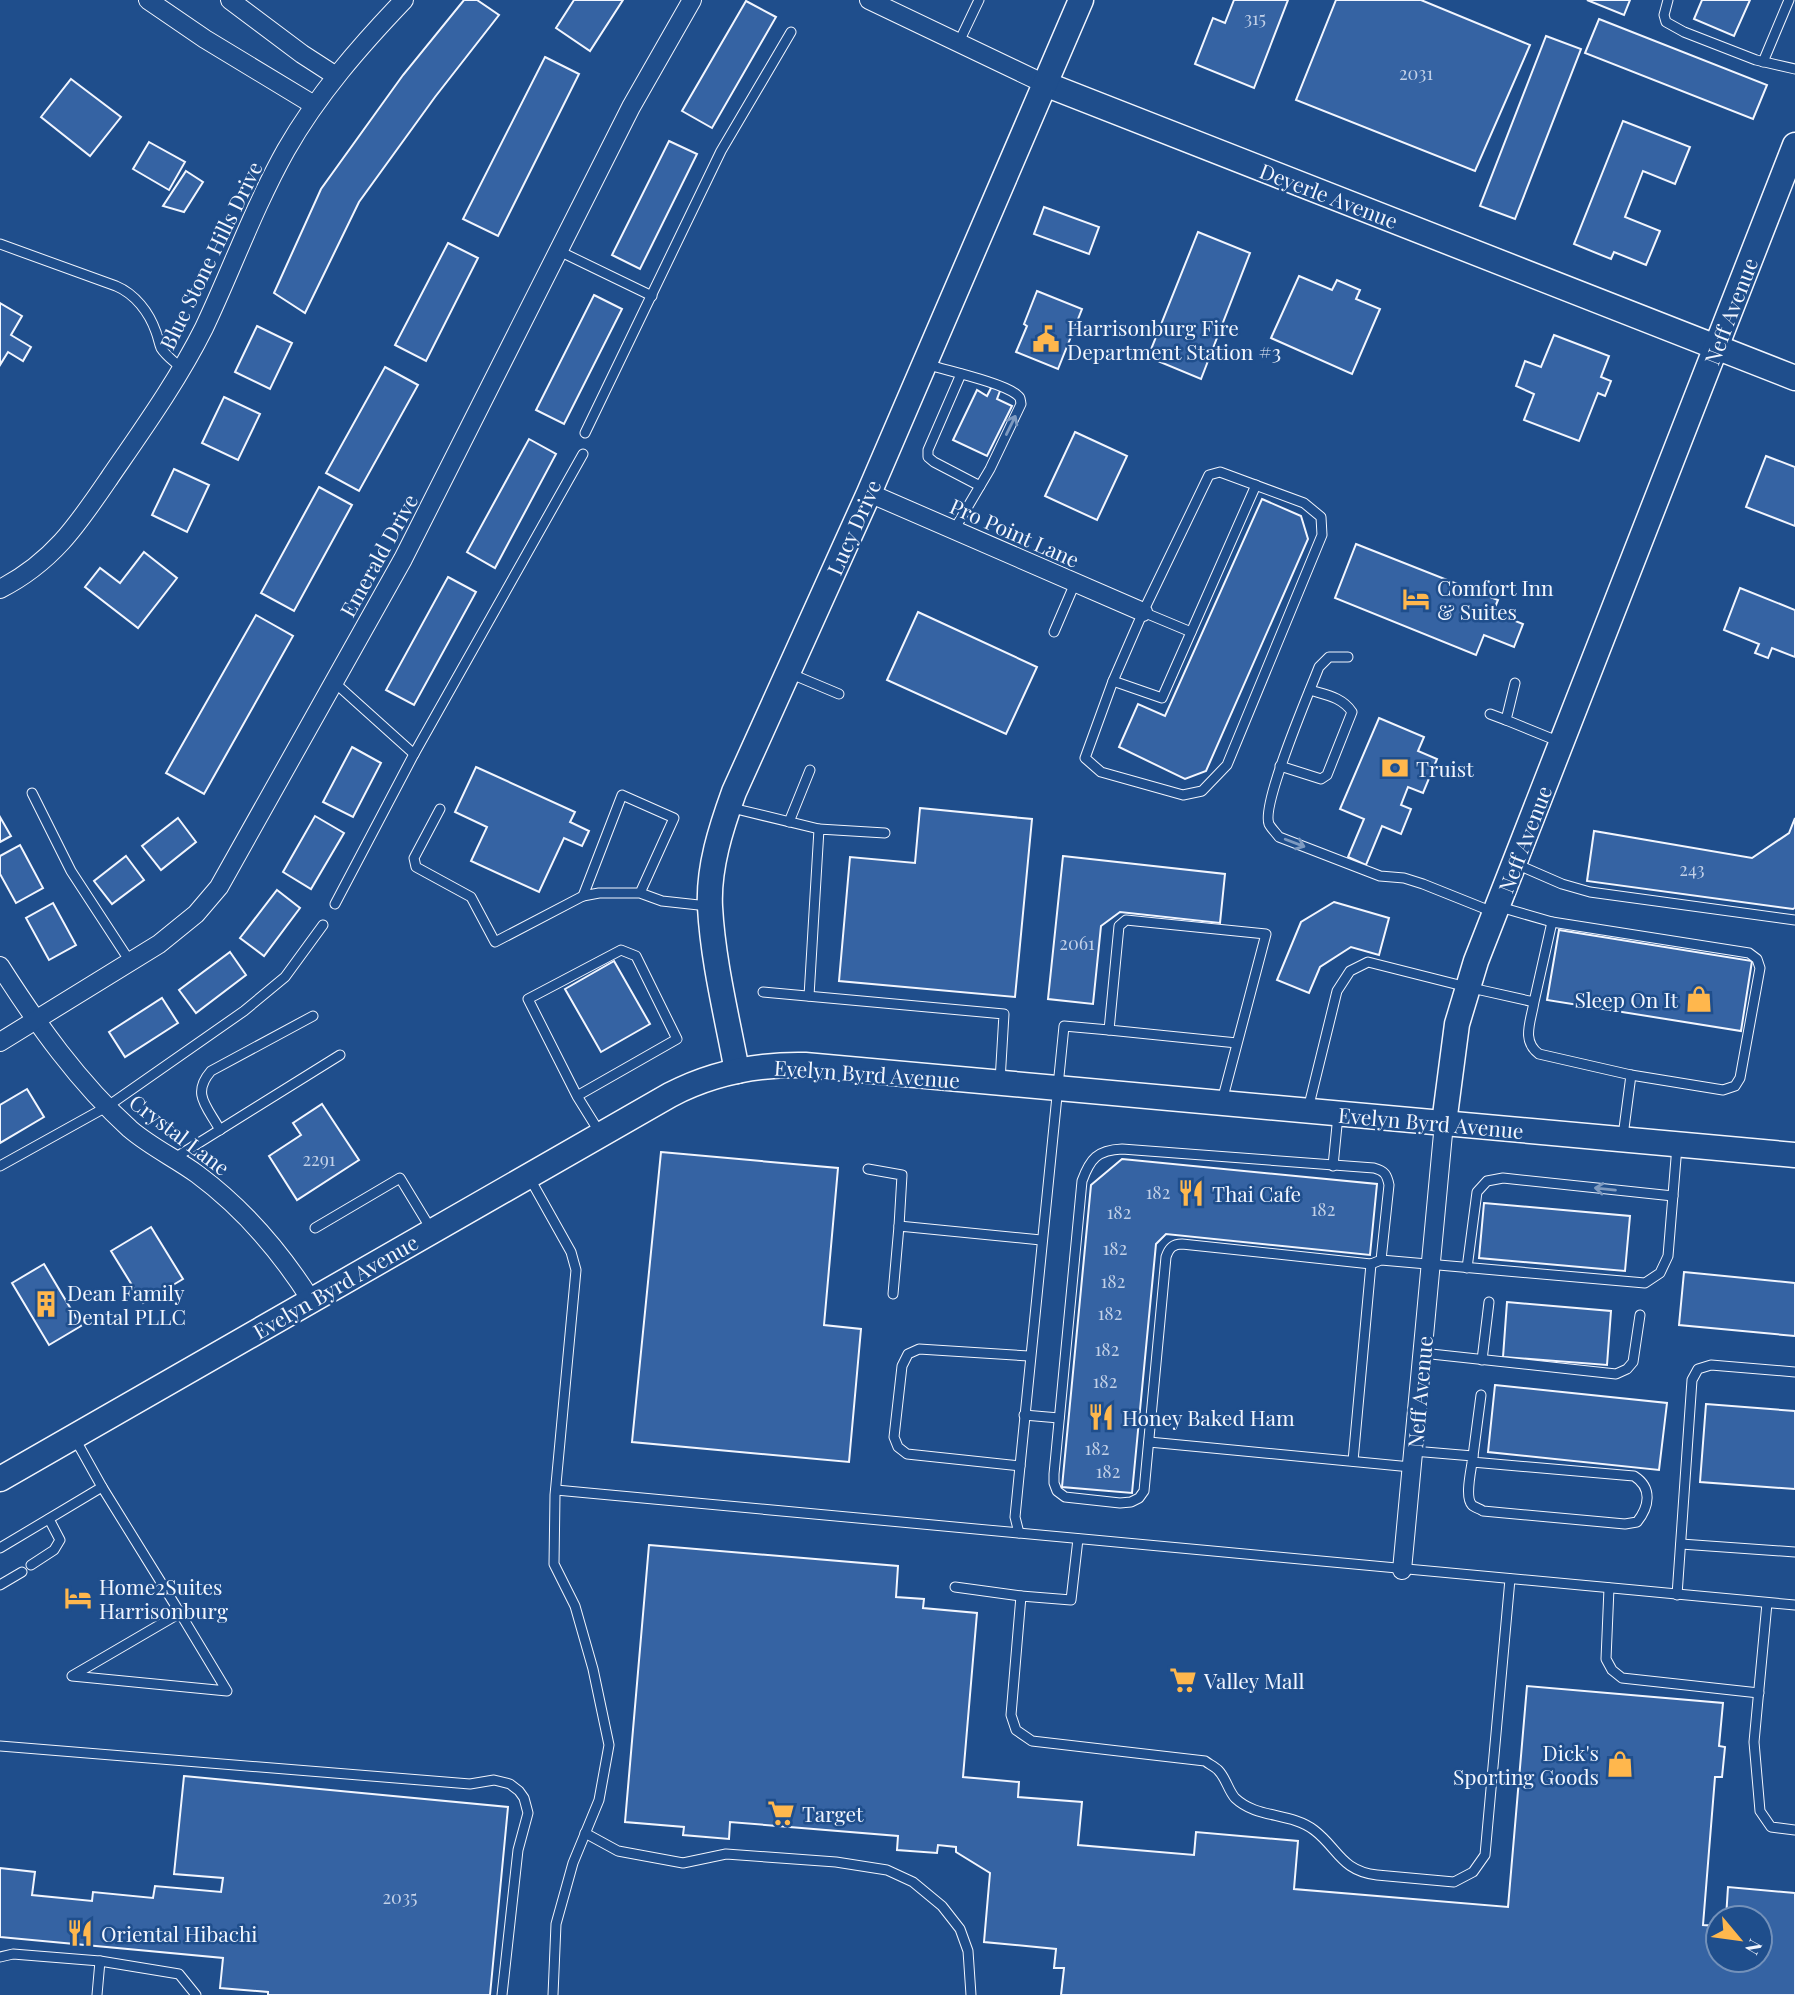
<svg xmlns="http://www.w3.org/2000/svg" width="1795" height="1995" viewBox="0 0 1795 1995" font-family="'Playfair Display',serif">
<rect width="100%" height="100%" fill="#1f4e8c"/>
<g fill="#3563a3" stroke="#f2f6ff" stroke-width="2">
<polygon points="464,0 477,0 499,15 435,97 359,202 305,313 274,293 321,189 403,75"/>
<polygon points="574,0 623,0 590,51 556,28"/>
<polygon points="1234,0 1288,0 1254,88 1195,64 1213,18 1225,23"/>
<polygon points="1336,0 1421,0 1530,45 1475,171 1296,100"/>
<polygon points="1587,0 1630,0 1624,15"/>
<polygon points="1702,0 1750,0 1734,36 1694,19"/>
<polygon points="746,1 776,17 712,128 682,111"/>
<polygon points="1599,19 1767,85 1753,119 1585,53"/>
<polygon points="1546,36 1581,49 1515,219 1480,206"/>
<polygon points="545,57 579,74 498,236 463,219"/>
<polygon points="71,79 121,117 90,156 41,117"/>
<polygon points="1623,121 1690,147 1675,184 1643,171 1625,217 1660,231 1646,265 1614,252 1611,259 1574,244"/>
<polygon points="669,141 697,154 640,269 612,255"/>
<polygon points="149,142 185,162 169,190 133,169"/>
<polygon points="186,171 203,182 184,212 163,206"/>
<polygon points="1044,207 1099,227 1089,254 1034,234"/>
<polygon points="1198,232 1250,253 1201,379 1148,357"/>
<polygon points="448,243 478,258 426,361 395,345"/>
<polygon points="1299,276 1332,290 1337,280 1360,290 1356,299 1380,309 1352,374 1271,338"/>
<polygon points="1037,291 1082,309 1058,369 1016,352 1027,326 1024,324"/>
<polygon points="594,295 622,309 564,424 536,410"/>
<polygon points="0,303 22,316 11,335 31,347 23,361 8,352 0,365"/>
<polygon points="257,326 292,343 270,389 235,372"/>
<polygon points="1554,335 1609,356 1601,377 1611,381 1605,396 1598,393 1579,441 1524,420 1534,394 1516,386 1525,361 1541,367"/>
<polygon points="385,367 418,385 359,491 326,473"/>
<polygon points="992,386 1000,391 997,399 1012,406 987,456 953,440 977,390 987,396"/>
<polygon points="224,397 260,414 238,460 202,443"/>
<polygon points="1075,432 1127,456 1097,520 1045,496"/>
<polygon points="529,439 556,454 495,568 467,552"/>
<polygon points="1766,456 1795,467 1795,526 1746,507"/>
<polygon points="174,469 209,485 187,532 152,515"/>
<polygon points="319,487 352,505 294,611 261,593"/>
<polygon points="1262,499 1301,516 1308,539 1206,771 1185,779 1119,747 1138,704 1165,716"/>
<polygon points="1356,544 1498,600 1493,612 1523,624 1514,647 1484,635 1476,655 1335,598"/>
<polygon points="144,552 177,578 138,628 85,587 100,568 120,583"/>
<polygon points="448,577 476,592 414,705 386,690"/>
<polygon points="1740,588 1795,610 1795,657 1772,648 1768,658 1755,653 1759,644 1724,630"/>
<polygon points="918,612 1037,667 1006,734 887,680"/>
<polygon points="256,615 293,636 204,794 166,773"/>
<polygon points="1379,718 1424,737 1418,751 1437,759 1423,793 1408,787 1401,805 1411,809 1401,834 1382,826 1366,865 1348,857 1364,819 1340,809"/>
<polygon points="352,747 381,763 353,817 323,802"/>
<polygon points="476,767 575,812 570,822 589,831 582,846 564,838 539,892 471,861 487,827 455,812"/>
<polygon points="920,808 1032,819 1015,997 839,981 850,857 915,863"/>
<polygon points="315,816 344,833 311,889 283,872"/>
<polygon points="0,817 11,836 0,842"/>
<polygon points="178,818 196,842 161,870 142,846"/>
<polygon points="1795,818 1795,908 1793,909 1587,881 1594,831 1752,858 1789,833"/>
<polygon points="20,845 43,888 16,903 0,874 0,856"/>
<polygon points="126,856 144,880 112,904 94,881"/>
<polygon points="1063,856 1225,874 1220,923 1120,912 1101,926 1093,1004 1048,999"/>
<polygon points="277,890 300,908 264,956 240,938"/>
<polygon points="1334,902 1389,918 1379,955 1351,947 1320,967 1309,993 1277,980 1301,922"/>
<polygon points="53,903 76,945 49,960 26,918"/>
<polygon points="1559,930 1752,961 1741,1031 1547,1000"/>
<polygon points="230,952 246,975 196,1013 179,990"/>
<polygon points="614,961 650,1024 601,1052 565,989"/>
<polygon points="162,998 178,1023 125,1057 109,1032"/>
<polygon points="27,1089 44,1117 0,1143 0,1105"/>
<polygon points="322,1104 359,1160 297,1200 269,1156 301,1135 293,1123"/>
<polygon points="661,1152 838,1168 824,1325 861,1329 849,1462 632,1442"/>
<polygon points="1122,1159 1377,1184 1370,1255 1166,1234 1156,1244 1132,1493 1062,1487 1091,1185"/>
<polygon points="1484,1203 1630,1216 1625,1271 1479,1258"/>
<polygon points="151,1227 183,1279 143,1303 111,1251"/>
<polygon points="44,1264 81,1326 49,1345 12,1283"/>
<polygon points="1684,1272 1795,1283 1795,1336 1679,1325"/>
<polygon points="1507,1302 1611,1311 1607,1365 1503,1357"/>
<polygon points="1495,1385 1667,1403 1659,1470 1488,1452"/>
<polygon points="1706,1404 1795,1411 1795,1489 1700,1482"/>
<polygon points="649,1545 898,1566 896,1597 924,1599 923,1608 977,1613 963,1777 1019,1782 1018,1797 1082,1802 1078,1845 1194,1855 1196,1832 1298,1841 1294,1889 1508,1907 1527,1686 1723,1703 1719,1746 1725,1747 1722,1777 1715,1777 1703,1925 1718,1926 1718,1960 1760,1960 1760,1918 1726,1918 1728,1887 1795,1893 1795,1995 1061,1995 1064,1968 1054,1968 1056,1949 984,1942 990,1873 956,1852 956,1847 938,1845 937,1853 897,1850 898,1836 730,1822 729,1839 683,1835 684,1827 625,1822"/>
<polygon points="184,1776 508,1807 490,1995 268,1995 268,1992 220,1988 223,1958 0,1937 0,1868 35,1872 32,1895 92,1901 93,1892 153,1898 155,1886 221,1892 223,1878 174,1874"/>
</g>
<g fill="none" stroke-linecap="round" stroke-linejoin="round">
<defs>
<g id="lane">
<polyline points="1668,0 1664,15 1666,22 1684,32 1756,60 1795,69"/>
<polyline points="958,44 979,0"/>
<polyline points="1763,62 1789,0"/>
<path d="M 0,244 L 116,286 C 135,294 149,312 156,332 C 158,337 159,343 161,348 C 166,356 175,362 181,368"/>
<polyline points="559,251 652,296"/>
<path d="M 926,364 C 948,371 1000,382 1016,394 C 1021,398 1020,398 1021,404 L 990,469 L 954,530"/>
<polyline points="961,374 928,450 928,457 934,462 980,486"/>
<polyline points="585,433 721,151 791,32"/>
<polygon points="1220,472 1304,503 1321,517 1322,535 1227,765 1202,791 1183,795 1101,772 1085,758 1113,681 1143,612 1209,475"/>
<polyline points="1143,612 1191,632"/>
<polyline points="1054,632 1075,583"/>
<path d="M 1348,657 L 1329,657 L 1319,667 C 1309,693 1261,804 1269,824 C 1271,828 1276,833 1279,837 L 1380,876 L 1404,878 L 1423,884 L 1493,912"/>
<polyline points="789,673 839,694"/>
<polyline points="1113,681 1162,698 1256,485"/>
<polyline points="334,682 414,754"/>
<polyline points="1515,683 1506,720 1560,742"/>
<polyline points="1490,714 1506,720"/>
<path d="M 1280,766 L 1321,779 L 1327,775 L 1352,712 C 1342,697 1326,695 1310,690"/>
<polyline points="32,793 71,871 131,963"/>
<polyline points="732,808 819,829"/>
<polyline points="440,809 414,858 416,867 471,897 495,942 583,896"/>
<polyline points="789,822 810,770"/>
<polyline points="1516,864 1562,884 1590,892 1795,920"/>
<polyline points="640,893 599,893 583,896 622,795 674,818 640,893 662,901 708,906"/>
<polyline points="335,904 414,754 583,454"/>
<polyline points="1500,907 1552,922"/>
<polyline points="763,992 1004,1014 1000,1081"/>
<polyline points="809,996 819,829 885,833"/>
<polyline points="577,1096 677,1039 636,956 621,950 528,999 577,1096 600,1133"/>
<polyline points="1222,1101 1266,934 1126,920 1119,926 1109,1030 1237,1043"/>
<path d="M 1308,1109 L 1337,991 L 1350,971 L 1368,962 L 1467,987 L 1534,1002 C 1531,1021 1521,1041 1539,1054 L 1631,1075 L 1723,1090 L 1735,1086 L 1740,1078 L 1760,968 L 1757,959 L 1749,953 L 1552,922 L 1534,1002"/>
<path d="M 220,1130 C 207,1106 191,1094 211,1071 L 313,1016"/>
<polyline points="1623,1136 1631,1075"/>
<polyline points="173,1159 340,1055"/>
<polyline points="0,1166 108,1106 244,1011 285,977 323,925"/>
<polyline points="1333,1166 1338,1115"/>
<polyline points="868,1169 902,1175 899,1226"/>
<polyline points="529,1177 571,1252 576,1270 555,1495 554,1564 575,1606 593,1669 609,1745 599,1800 573,1863 556,1924 553,1995"/>
<polyline points="315,1228 400,1178 431,1229"/>
<path d="M 1381,1260 L 1371,1264 L 1182,1244 C 1173,1244 1169,1248 1166,1257 L 1144,1491 L 1139,1498 L 1131,1502 L 1120,1503 L 1065,1497 L 1057,1491 L 1054,1483 L 1054,1474 L 1082,1181 C 1090,1159 1097,1150 1122,1149 L 1374,1168 C 1385,1171 1387,1175 1389,1185 L 1381,1260 L 1645,1283 L 1660,1273 L 1668,1256 L 1677,1146"/>
<polyline points="1467,1268 1477,1192 1487,1181 1503,1178 1673,1196"/>
<polyline points="893,1294 899,1226 1041,1240"/>
<polyline points="1422,1353 1616,1374 1627,1369 1633,1362 1640,1315"/>
<polyline points="1482,1360 1489,1302"/>
<polyline points="1024,1415 1059,1418"/>
<polyline points="1149,1442 1411,1467"/>
<path d="M 1413,1451 L 1473,1456 C 1472,1467 1464,1497 1472,1505 C 1472,1506 1482,1510 1483,1511 L 1625,1524 L 1637,1522 C 1649,1507 1653,1488 1634,1476 L 1472,1462"/>
<polyline points="1473,1456 1481,1395"/>
<polyline points="1353,1461 1371,1264"/>
<polyline points="1020,1466 907,1454 898,1447 894,1437 902,1366 908,1354 919,1349 1029,1356"/>
<polyline points="102,1487 180,1613 72,1676 227,1691 180,1613"/>
<polyline points="556,1490 1795,1605"/>
<polyline points="1019,1533 1015,1517 1020,1466 1064,1026 1109,1030"/>
<path d="M 1078,1539 L 1071,1600 L 1021,1596 L 1011,1715 L 1016,1730 L 1032,1741 L 1205,1761 C 1209,1764 1215,1767 1218,1770 C 1226,1778 1228,1790 1235,1798 C 1257,1819 1290,1812 1314,1830 C 1338,1848 1341,1871 1377,1875 L 1454,1882 L 1473,1872 L 1485,1855 L 1510,1579"/>
<polyline points="1681,1544 1795,1552"/>
<polyline points="0,1548 102,1487 74,1437"/>
<polyline points="31,1565 54,1550 60,1540 49,1519"/>
<polyline points="0,1585 22,1572"/>
<polyline points="955,1587 1021,1596"/>
<polyline points="1609,1588 1606,1659 1612,1670 1622,1678 1759,1693"/>
<polyline points="1677,1595 1692,1380 1698,1369 1711,1365 1795,1372"/>
<polyline points="1767,1603 1754,1742 1760,1811 1771,1827 1795,1830"/>
<polyline points="0,1746 470,1784 494,1780 510,1784 519,1791 524,1798 528,1813 518,1850 502,1995"/>
<polyline points="585,1833 618,1851 683,1863 726,1854 836,1862 887,1870 913,1882 942,1906 960,1929 968,1951 971,1995"/>
<polyline points="0,1957 13,1954 100,1961 179,1974 196,1995"/>
<polyline points="97,1995 100,1961"/>
</g>
<g id="street">
<polyline points="148,0 205,39 314,105"/>
<polyline points="230,0 302,54 336,76"/>
<polyline points="869,0 1045,84"/>
<polyline points="869,493 1143,612"/>
<path d="M 0,589 C 53,562 78,524 110,477 C 143,429 178,380 204,328 C 232,269 254,207 286,150 C 318,94 360,46 404,0"/>
<path d="M 0,966 C 37,1024 79,1083 130,1129 C 151,1147 175,1158 197,1174 C 243,1208 280,1251 311,1300"/>
<polyline points="0,1042 159,944 196,914 219,887 403,559 631,107 692,0"/>
<polyline points="1402,1570 1444,1123"/>
</g>
<g id="secondary">
<polyline points="1045,84 1795,378"/>
<path d="M 737,1071 C 727,1017 713,962 710,907 C 708,868 721,828 734,792 L 869,493 L 1081,0"/>
<polyline points="1444,1123 1457,1024 1476,961 1795,145"/>
<path d="M 0,1479 L 670,1095 C 712,1073 757,1064 805,1065 L 1795,1155"/>
</g>
</defs>
<use href="#lane" stroke="#f2f6ff" stroke-width="11"/>
<use href="#street" stroke="#f2f6ff" stroke-width="20"/>
<use href="#secondary" stroke="#f2f6ff" stroke-width="27"/>
<use href="#lane" stroke="#1f4e8c" stroke-width="9"/>
<use href="#street" stroke="#1f4e8c" stroke-width="18"/>
<use href="#secondary" stroke="#1f4e8c" stroke-width="24"/>
</g>
<defs><path id="oneway-shaft" d="M-6 0H5M1.5-3L5.5 0L1.5 3" fill="none" stroke-width="1.6" stroke-linecap="round" stroke-linejoin="round" transform="scale(1.75)"/></defs>
<g stroke="#7e9ac0">
<use href="#oneway-shaft" transform="translate(1011 425) rotate(-64)"/>
<use href="#oneway-shaft" transform="translate(1295 843) rotate(21)"/>
<use href="#oneway-shaft" transform="translate(1605 1189) rotate(-174)"/>
</g>
<defs>
<symbol id="civic-bare" viewBox="-9 -9 18 18"><path d="M-.6-6.5H3V-4.5H.6V-3L4-1V1h2V6H-6V1h2V-1L-.6-3ZM-1.2 2.5V6h2.4V2.5Z" fill="#ffb74d" stroke="#1f4e8c" stroke-width="2.5" paint-order="stroke"/></symbol>
<symbol id="hotel-bare" viewBox="-9 -9 18 18"><path d="M-6-4.5h1.5V1H6V5H4.5V3h-9V5H-6ZM-4 0a1.8 1.8 0 1 1 3.6 0ZM.5 0V-2.5h3Q6-2.5 6 0Z" fill="#ffb74d" stroke="#1f4e8c" stroke-width="2.5" paint-order="stroke"/></symbol>
<symbol id="bank-bare" viewBox="-9 -9 18 18"><path d="M-6-4H6V4H-6ZM0-2.3a2.3 2.3 0 1 0 0 4.6a2.3 2.3 0 1 0 0-4.6Z" fill="#ffb74d" stroke="#1f4e8c" stroke-width="2.5" paint-order="stroke"/></symbol>
<symbol id="shop-bare" viewBox="-9 -9 18 18"><path d="M-5-2.5h2.3a2.7 3.5 0 0 1 5.4 0H5L5.5 6h-11ZM-1.5-2.5h3a1.5 2.3 0 0 0-3 0Z" fill="#ffb74d" stroke="#1f4e8c" stroke-width="2.5" paint-order="stroke"/></symbol>
<symbol id="restaurant-bare" viewBox="-9 -9 18 18"><path d="M-5-6h1v4h1v-4h1v4h1v-4h1v5L-1.5 .5V6h-2V.5L-5-1ZM5-6V6H3V1.5H1.5Q1.5-4 5-6Z" fill="#ffb74d" stroke="#1f4e8c" stroke-width="2.5" paint-order="stroke"/></symbol>
<symbol id="building-bare" viewBox="-9 -9 18 18"><path d="M-4-6H4V6H1V3H-1V6H-4ZM-2.5-4.3h1.7v1.8h-1.7ZM.8-4.3h1.7v1.8H.8ZM-2.5-1h1.7V.8h-1.7ZM.8-1h1.7V.8H.8Z" fill="#ffb74d" stroke="#1f4e8c" stroke-width="2.5" paint-order="stroke"/></symbol>
<symbol id="supermarket-bare" viewBox="-9 -9 18 18"><path d="M-6-5.5h2.5l.6 2H6L4.5 2H-2.5L-4.4-4H-6ZM-1.5 3.2a1.3 1.3 0 1 0 .1 0ZM3 3.2a1.3 1.3 0 1 0 .1 0Z" fill="#ffb74d" stroke="#1f4e8c" stroke-width="2.5" paint-order="stroke"/></symbol>
</defs>
<g fill-rule="evenodd">
<use href="#civic-bare" x="1027" y="320" width="38" height="38"/>
<use href="#hotel-bare" x="1397" y="580" width="38" height="38"/>
<use href="#bank-bare" x="1376" y="749" width="38" height="38"/>
<use href="#shop-bare" x="1680" y="980" width="38" height="38"/>
<use href="#restaurant-bare" x="1172" y="1174" width="38" height="38"/>
<use href="#building-bare" x="27" y="1285" width="38" height="38"/>
<use href="#restaurant-bare" x="1082" y="1398" width="38" height="38"/>
<use href="#hotel-bare" x="59" y="1579" width="38" height="38"/>
<use href="#supermarket-bare" x="1164" y="1661" width="38" height="38"/>
<use href="#shop-bare" x="1601" y="1745" width="38" height="38"/>
<use href="#supermarket-bare" x="762" y="1794" width="38" height="38"/>
<use href="#restaurant-bare" x="61" y="1914" width="38" height="38"/>
</g>
<g text-anchor="middle" dominant-baseline="central" stroke-width="5" stroke-linejoin="round" paint-order="stroke">
<g font-size="18" fill="#c3d1e8">
<text x="1255" y="18">315</text>
<text x="1416" y="73">2031</text>
<text x="1692" y="869">243</text>
<text x="1077" y="943">2061</text>
<text x="319" y="1159">2291</text>
<text x="1158" y="1192">182</text>
<text x="1323" y="1209">182</text>
<text x="1119" y="1212">182</text>
<text x="1115" y="1248">182</text>
<text x="1113" y="1281">182</text>
<text x="1110" y="1313">182</text>
<text x="1107" y="1349">182</text>
<text x="1105" y="1381">182</text>
<text x="1097" y="1448">182</text>
<text x="1108" y="1471">182</text>
<text x="400" y="1897">2035</text>
</g>
<g font-size="21" fill="#f2f6ff" stroke="#1f4e8c">
<text transform="translate(1329 195) rotate(21)">Deyerle Avenue</text>
<text transform="translate(210 255) rotate(-64)">Blue Stone Hills Drive</text>
<text transform="translate(1730 311) rotate(-69)">Neff Avenue</text>
<text transform="translate(853 527) rotate(-66)">Lucy Drive</text>
<text transform="translate(1015 532) rotate(24)">Pro Point Lane</text>
<text transform="translate(378 555) rotate(-61)">Emerald Drive</text>
<text transform="translate(1524 839) rotate(-69)">Neff Avenue</text>
<text transform="translate(867 1073) rotate(4)">Evelyn Byrd Avenue</text>
<text transform="translate(1431 1122) rotate(5)">Evelyn Byrd Avenue</text>
<text transform="translate(180 1134) rotate(37)">Crystal Lane</text>
<text transform="translate(335 1286) rotate(-30)">Evelyn Byrd Avenue</text>
<text transform="translate(1419 1392) rotate(-85)">Neff Avenue</text>
</g>
<g font-size="21" fill="#f2f6ff" stroke="#1f4e8c" text-anchor="start">
<text x="1067" y="327">Harrisonburg Fire<tspan x="1067" dy="24">Department Station #3</tspan></text>
<text x="1437" y="587">Comfort Inn<tspan x="1437" dy="24">&amp; Suites</tspan></text>
<text x="1416" y="768">Truist</text>
<text x="1678" y="999" text-anchor="end">Sleep On It</text>
<text x="1212" y="1193">Thai Cafe</text>
<text x="67" y="1292">Dean Family<tspan x="67" dy="24">Dental PLLC</tspan></text>
<text x="1122" y="1417">Honey Baked Ham</text>
<text x="99" y="1586">Home2Suites<tspan x="99" dy="24">Harrisonburg</tspan></text>
<text x="1204" y="1680">Valley Mall</text>
<text x="1599" y="1752" text-anchor="end">Dick's<tspan x="1599" dy="24">Sporting Goods</tspan></text>
<text x="802" y="1813">Target</text>
<text x="101" y="1933">Oriental Hibachi</text>
</g>
</g>
<g transform="translate(1739 1939) rotate(119)"><circle r="33" fill="#1f4e8c" stroke="#7391ba" stroke-width="2"/>
<path d="M0-5L12 26L0 18L-12 26Z" fill="#ffb74d"/>
<text y="-10" font-size="19" font-weight="bold" text-anchor="middle" fill="#f2f6ff">N</text>
</g>
</svg>
